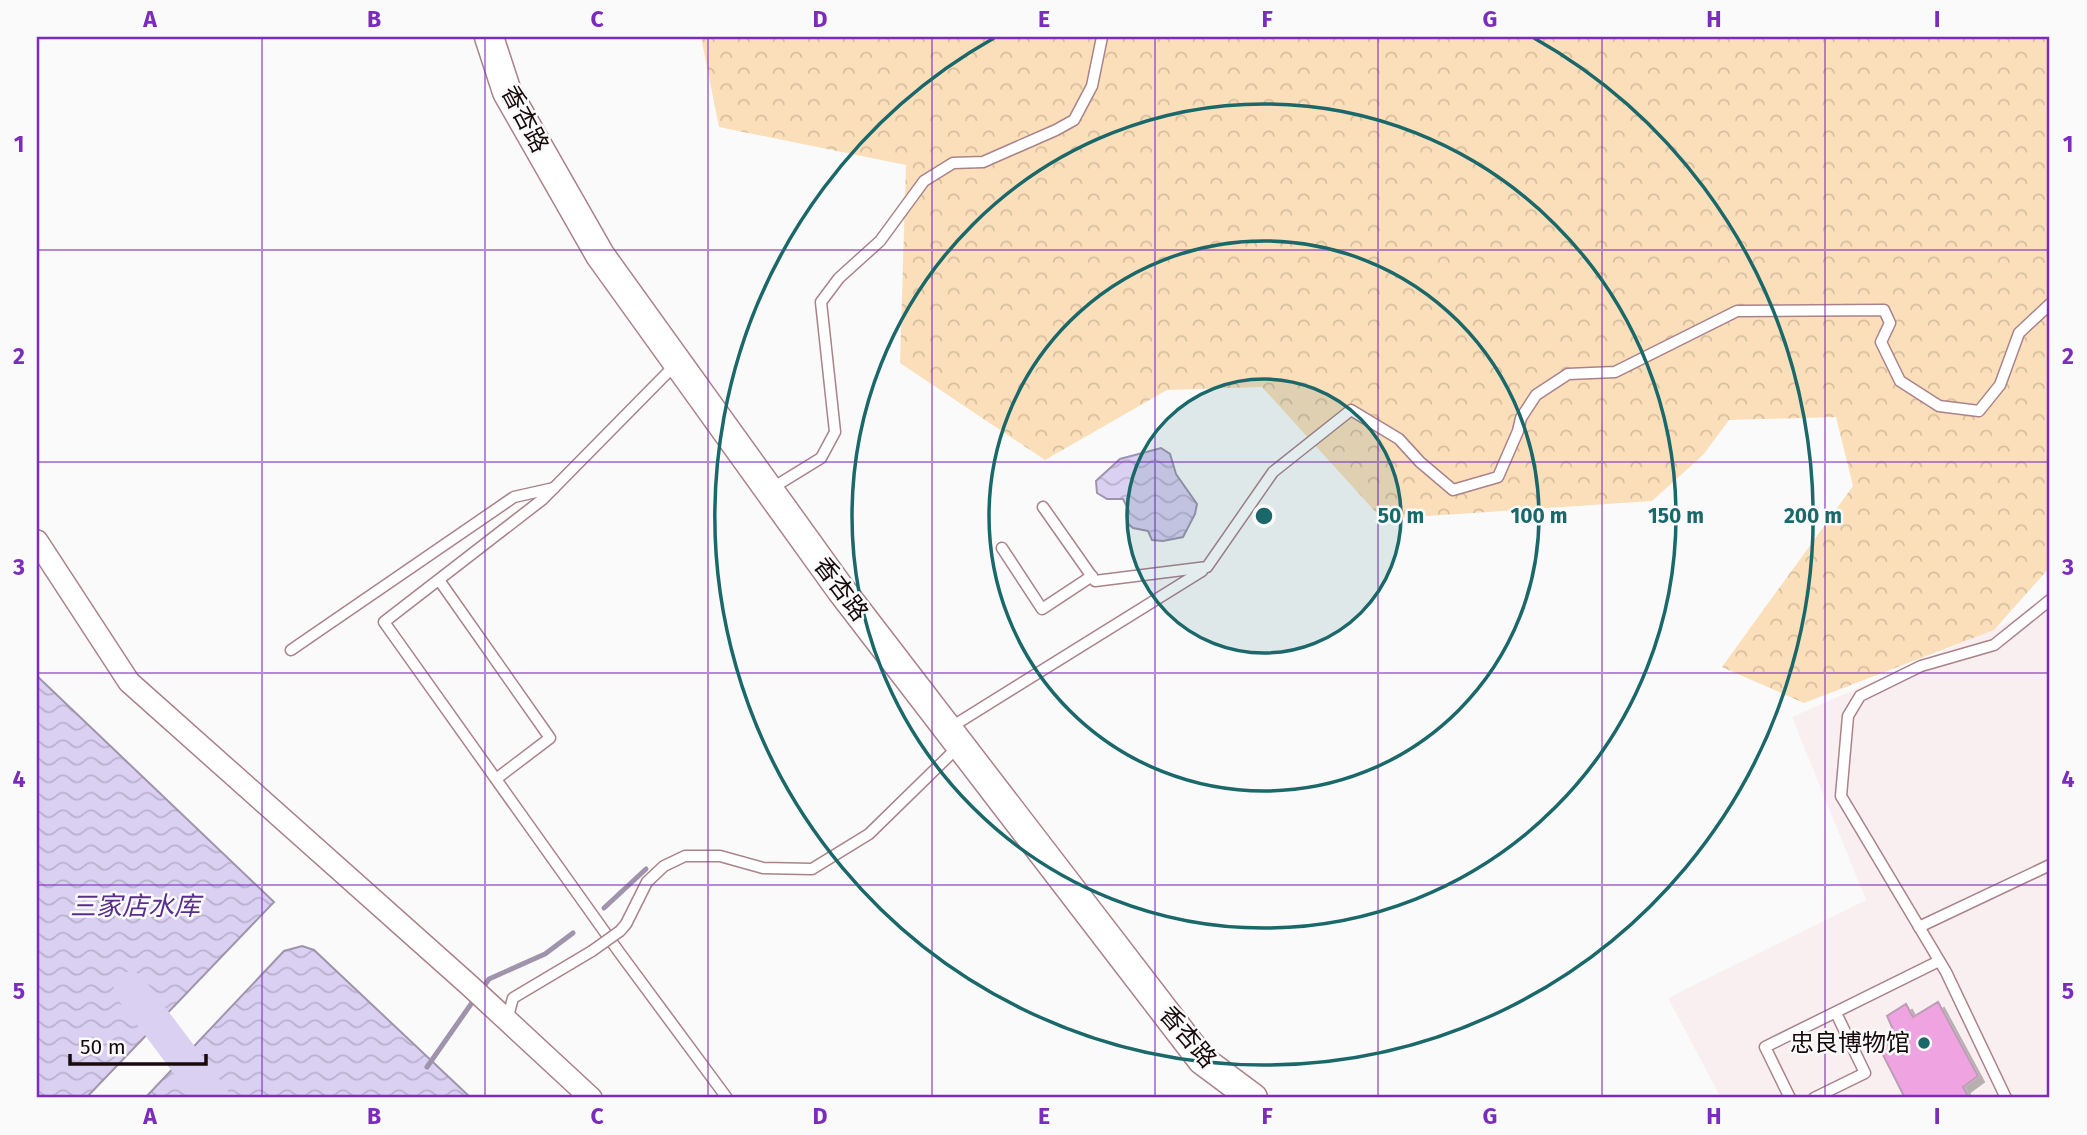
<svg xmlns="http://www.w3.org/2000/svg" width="2087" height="1135" viewBox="0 0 2087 1135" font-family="'Fira Sans','Noto Sans SC',sans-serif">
<defs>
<pattern id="forest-crowns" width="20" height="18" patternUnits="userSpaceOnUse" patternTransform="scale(1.75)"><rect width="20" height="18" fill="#fadfba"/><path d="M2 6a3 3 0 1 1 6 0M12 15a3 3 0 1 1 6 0" fill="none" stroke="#d6be9f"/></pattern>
<pattern id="water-waves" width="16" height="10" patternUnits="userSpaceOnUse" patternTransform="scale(1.75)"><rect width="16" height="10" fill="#dad0f2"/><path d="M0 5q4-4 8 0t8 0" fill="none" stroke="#bab1ce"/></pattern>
<filter id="shadow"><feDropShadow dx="6" dy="6" stdDeviation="0" flood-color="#0004"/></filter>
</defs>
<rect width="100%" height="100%" fill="#fafafa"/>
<polygon fill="#f9eef0" points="2050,589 2050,1098 1721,1098 1668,998 1866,900 1792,717 2014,620 2036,605"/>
<polygon fill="url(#forest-crowns)" points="701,37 2050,37 2050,567 1994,630 1804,703 1722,667 1853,486 1836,417 1729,420 1703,455 1652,501 1382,519 1262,387 1167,390 1045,460 900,363 906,165 719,127"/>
<g fill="url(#water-waves)" stroke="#a094ad" stroke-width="2">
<polygon points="1161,448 1170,454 1176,474 1197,504 1195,514 1183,537 1163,541 1152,540 1148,531 1133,528 1127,523 1129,511 1123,499 1107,499 1097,493 1096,481 1120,459"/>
<polygon points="37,676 274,902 86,1098 37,1098"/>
<polygon points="302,946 314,950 471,1098 145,1098 284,951"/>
</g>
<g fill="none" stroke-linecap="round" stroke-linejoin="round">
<g stroke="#a094ad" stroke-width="5">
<polyline points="604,908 646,869"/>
<polyline points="482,989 489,979 545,954 573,933"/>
<polyline points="427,1067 476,997"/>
</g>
<polyline stroke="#dad0f2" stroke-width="33" points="130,988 213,1098"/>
</g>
<polygon fill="#efa3e1" stroke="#bc9db5" stroke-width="2" filter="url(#shadow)" points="1938,1002 1978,1076 1963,1087 1969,1098 1905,1098 1881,1051 1896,1036 1887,1016 1906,1004 1913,1017"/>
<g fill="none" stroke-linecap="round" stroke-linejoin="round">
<defs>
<g id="lane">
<polyline points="676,364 543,499 384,622 619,952 727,1098"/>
<polyline points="769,490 821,458 835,432 821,302 839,278 880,241 924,181 953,163 983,162 1056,130 1074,120 1092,86 1102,37"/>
<polyline points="1043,507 1095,581 1207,567 1273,472 1351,410 1399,439 1420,462 1453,490 1498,477 1518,431 1521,418 1536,395 1568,374 1615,372 1737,311 1884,310 1890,323 1881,342 1900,381 1939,406 1979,411 2000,385 2019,333 2050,304"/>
<polyline points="1002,548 1042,609 1092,576"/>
<polyline points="439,580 550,738 496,779"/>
<polyline points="291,650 514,497 554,488"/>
<polyline points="948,729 1202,571"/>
<polyline points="1919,927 2050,865"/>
<polyline points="620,931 626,924 647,882 664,866 685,856 720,856 763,868 812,869 869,834 959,746"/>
<polyline points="507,1020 513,998 592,951"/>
<polyline points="1790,1098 1765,1047 1939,961"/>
<polyline points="1814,1098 1865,1073 1836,1013"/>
<polyline points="2006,1098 1946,972 1841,796 1848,716 1860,696 1921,666 1994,645 2050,600"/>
</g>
<polyline id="street" points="37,541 129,682 469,985 591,1098"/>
<polyline id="secondary" points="489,37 507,92 600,255 841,590 1202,1060 1253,1098"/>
</defs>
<use href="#lane" stroke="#aa8289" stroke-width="13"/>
<use href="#street" stroke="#aa8289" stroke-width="24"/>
<use href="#secondary" stroke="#aa8289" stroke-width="31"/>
<use href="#lane" stroke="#fff" stroke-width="10"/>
<use href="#street" stroke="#fff" stroke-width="21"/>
<use href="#secondary" stroke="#fff" stroke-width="28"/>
<defs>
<polyline id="lane-bridge" points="592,951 620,931"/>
</defs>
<use href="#lane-bridge" stroke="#aa8289" stroke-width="13" stroke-linecap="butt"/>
<use href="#lane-bridge" stroke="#fff" stroke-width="10"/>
</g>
<path fill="none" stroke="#7b2cbf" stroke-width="2" stroke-opacity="0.55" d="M 262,37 L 262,1098M 485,37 L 485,1098M 708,37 L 708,1098M 932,37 L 932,1098M 1155,37 L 1155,1098M 1378,37 L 1378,1098M 1602,37 L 1602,1098M 1825,37 L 1825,1098M 37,250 L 2050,250M 37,462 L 2050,462M 37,673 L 2050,673M 37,885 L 2050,885"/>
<circle cx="1264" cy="516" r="137" fill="#1b686a" fill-opacity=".12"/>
<g fill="none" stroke="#1b686a" stroke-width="3.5">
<circle cx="1264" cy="516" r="137"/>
<circle cx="1264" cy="516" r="275"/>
<circle cx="1264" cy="516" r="412"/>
<path d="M1534 38A549 549 0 1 1 994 38"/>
</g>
<circle fill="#1b686a" stroke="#fafafa" stroke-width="2.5" cx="1924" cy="1043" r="7"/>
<g text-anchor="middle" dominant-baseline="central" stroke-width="5" stroke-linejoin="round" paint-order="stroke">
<g font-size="24" fill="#17090c" stroke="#fafafa">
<text transform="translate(525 119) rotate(62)">香杏路</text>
<text transform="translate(841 589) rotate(53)">香杏路</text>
<text transform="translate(1188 1037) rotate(49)">香杏路</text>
</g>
<g font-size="24" fill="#17090c" stroke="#fafafa" text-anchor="end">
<text x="1910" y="1043">忠良博物馆</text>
</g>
<g font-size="26" font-style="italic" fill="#582f8e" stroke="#fafafa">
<text x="135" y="906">三家店水库</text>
</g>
</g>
<circle cx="1264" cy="516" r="10" fill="#1b686a" stroke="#fafafa" stroke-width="3.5"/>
<g font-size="21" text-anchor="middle" font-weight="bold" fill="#1b686a" stroke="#fafafa" stroke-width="5" stroke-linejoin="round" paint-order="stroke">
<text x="1401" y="523">50 m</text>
<text x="1539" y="523">100 m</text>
<text x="1676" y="523">150 m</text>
<text x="1813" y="523">200 m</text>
</g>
<rect width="2087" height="1135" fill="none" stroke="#fafafa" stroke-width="77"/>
<path d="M70 1054v10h136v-10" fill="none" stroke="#17090c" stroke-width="3.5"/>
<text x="80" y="1054" font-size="21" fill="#17090c" stroke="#fafafa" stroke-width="5" paint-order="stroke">50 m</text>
<rect x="38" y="38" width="2010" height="1058" fill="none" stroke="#7b2cbf" stroke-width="2.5"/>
<g font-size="23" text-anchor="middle" font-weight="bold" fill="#7b2cbf">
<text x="150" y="27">A</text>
<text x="374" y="27">B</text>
<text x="597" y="27">C</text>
<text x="820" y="27">D</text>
<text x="1044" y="27">E</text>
<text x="1267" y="27">F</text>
<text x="1490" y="27">G</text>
<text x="1714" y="27">H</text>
<text x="1937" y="27">I</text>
<text x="19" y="152">1</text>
<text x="2068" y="152">1</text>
<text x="19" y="364">2</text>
<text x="2068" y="364">2</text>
<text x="19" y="575">3</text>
<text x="2068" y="575">3</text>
<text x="19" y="787">4</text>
<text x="2068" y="787">4</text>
<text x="19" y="999">5</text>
<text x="2068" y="999">5</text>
<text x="150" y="1124">A</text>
<text x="374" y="1124">B</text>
<text x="597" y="1124">C</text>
<text x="820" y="1124">D</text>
<text x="1044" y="1124">E</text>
<text x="1267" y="1124">F</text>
<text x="1490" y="1124">G</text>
<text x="1714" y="1124">H</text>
<text x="1937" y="1124">I</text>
</g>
</svg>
